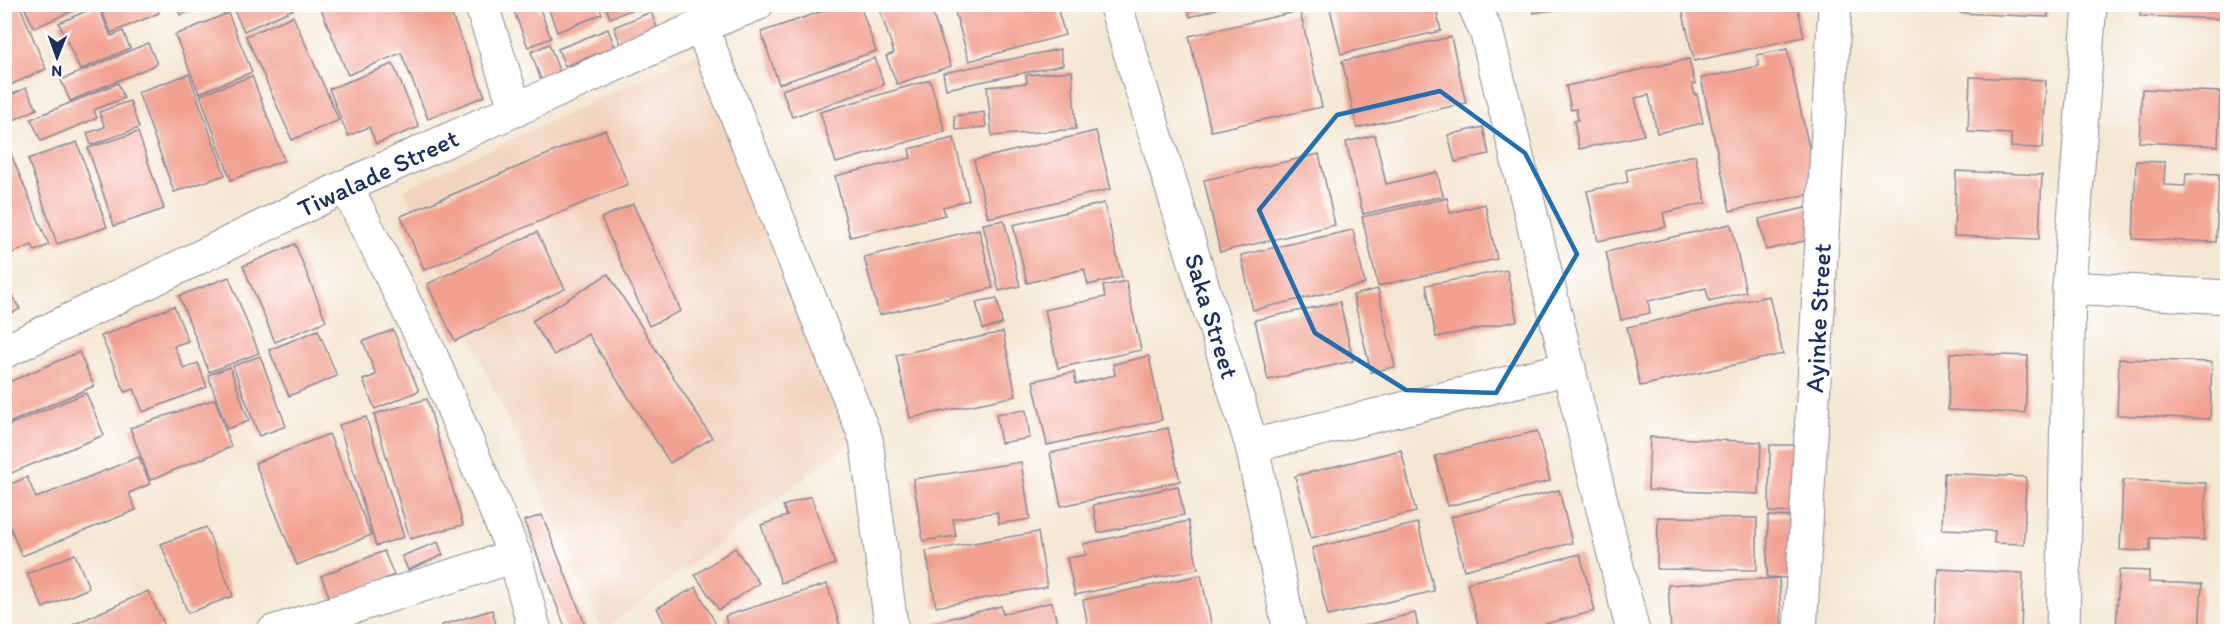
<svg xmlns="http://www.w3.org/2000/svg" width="2232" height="636" viewBox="0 0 2232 636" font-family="Itim,sans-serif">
<rect width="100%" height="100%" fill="#fff"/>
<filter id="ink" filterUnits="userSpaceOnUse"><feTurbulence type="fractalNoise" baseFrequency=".0167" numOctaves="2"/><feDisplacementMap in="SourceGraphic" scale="12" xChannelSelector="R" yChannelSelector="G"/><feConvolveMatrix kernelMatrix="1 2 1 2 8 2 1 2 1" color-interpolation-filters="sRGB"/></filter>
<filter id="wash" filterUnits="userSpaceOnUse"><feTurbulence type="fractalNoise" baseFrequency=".008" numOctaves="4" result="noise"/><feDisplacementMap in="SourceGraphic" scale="24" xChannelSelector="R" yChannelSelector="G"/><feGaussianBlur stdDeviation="1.35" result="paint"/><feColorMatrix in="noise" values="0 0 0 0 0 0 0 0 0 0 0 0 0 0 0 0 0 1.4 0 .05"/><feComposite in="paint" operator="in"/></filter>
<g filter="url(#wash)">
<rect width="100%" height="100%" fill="#f4e7d1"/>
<polygon fill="#f2d4be" points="712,46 855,440 603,631 404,189"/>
<g id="blocks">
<g fill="#f2a190">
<polygon points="5,4 19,4 46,69 8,86 5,78"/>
<polygon points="23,4 88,4 34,28"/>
<polygon points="99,4 156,4 159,13 111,33"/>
<polygon points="176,4 206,4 206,5 180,15"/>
<polygon points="231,4 292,4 294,9 244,31"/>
<polygon points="319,4 447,4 485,96 428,119 401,53 348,75"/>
<polygon points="511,4 538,4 551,38 528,47"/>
<polygon points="547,4 598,4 602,14 557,32"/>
<polygon points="605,4 644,4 644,5 610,18"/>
<polygon points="878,4 929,4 951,66 897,84 886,56 894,53"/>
<polygon points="967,4 1056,4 1065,35 969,61 954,8"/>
<polygon points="1186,4 1229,4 1229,5 1190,17"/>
<polygon points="1329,4 1435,4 1441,31 1341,54"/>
<polygon points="1532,4 1573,4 1573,6 1534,13"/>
<polygon points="1681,4 1797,4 1804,37 1694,61"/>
<polygon points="1960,4 2048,4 2048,17 1960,13"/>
<polygon points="2141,4 2228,4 2227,19 2140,16"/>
<polygon points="841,5 860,5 876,51 779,84 761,32"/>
<polygon points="98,6 111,36 123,31 130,48 80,70 59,23"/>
<polygon points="1300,11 1322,107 1211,131 1189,36"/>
<polygon points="651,12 660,35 623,50 614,27"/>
<polygon points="228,13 252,72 199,93 175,35"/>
<polygon points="293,16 339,120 292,140 246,36"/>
<polygon points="608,29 615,47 565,66 558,49"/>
<polygon points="1451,37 1466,103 1357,128 1342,61"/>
<polygon points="148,43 157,64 70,101 61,80"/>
<polygon points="549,44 560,73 541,80 531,52"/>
<polygon points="1060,49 1063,65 946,89 943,73"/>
<polygon points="1787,49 1819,192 1730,211 1701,78 1759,66 1757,55"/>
<polygon points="875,58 884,85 792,117 782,90"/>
<polygon points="1689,59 1695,84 1692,84 1695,95 1697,94 1703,123 1657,133 1649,95 1635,98 1644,135 1579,149 1574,121 1578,120 1576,109 1571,110 1566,86"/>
<polygon points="393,64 419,127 376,144 369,127 348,136 329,89"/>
<polygon points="1072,71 1076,129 992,136 987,87 1027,83 1026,75"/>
<polygon points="189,74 225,175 174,192 138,92"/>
<polygon points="252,76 284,160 231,180 200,95"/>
<polygon points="1970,77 2046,80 2043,148 2011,147 2011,134 1968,132"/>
<polygon points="930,80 945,131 836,163 820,112"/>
<polygon points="118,83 124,98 94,110 97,118 41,141 31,119"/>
<polygon points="26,88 37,109 7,123 4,118 4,98"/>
<polygon points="2142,89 2220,92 2218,146 2139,142"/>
<polygon points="130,101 139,128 91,145 87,133 105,127 99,112"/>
<polygon points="984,112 986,127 956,130 954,116"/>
<polygon points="1483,127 1489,154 1455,162 1448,135"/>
<polygon points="605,130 628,184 424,270 401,216"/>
<polygon points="1096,131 1111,189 988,218 974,160"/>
<polygon points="138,132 164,209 114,226 88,148"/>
<polygon points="1375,135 1386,184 1437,172 1443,196 1363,214 1346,142"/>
<polygon points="954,138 969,200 943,207 945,215 850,237 835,176 911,158 909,149"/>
<polygon points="77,142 107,227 57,244 28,159"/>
<polygon points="7,145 49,245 35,251 32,245 6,256 4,147"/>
<polygon points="1319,154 1335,225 1220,252 1204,180"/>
<polygon points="1695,155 1706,203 1663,213 1666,227 1598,241 1587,191 1628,182 1626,170"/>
<polygon points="2136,161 2165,162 2164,185 2185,186 2186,173 2219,174 2216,242 2133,239"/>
<polygon points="1956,171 2042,175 2039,239 1954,236"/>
<polygon points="1447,198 1450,213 1485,204 1497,259 1378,286 1362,217"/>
<polygon points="1104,203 1122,277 1088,285 1084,269 1027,283 1013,225"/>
<polygon points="633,204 681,311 649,326 601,218"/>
<polygon points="1809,207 1817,238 1766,250 1759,219"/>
<polygon points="1004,220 1020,286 999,291 983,224"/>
<polygon points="1731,224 1746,292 1709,301 1706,288 1648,301 1650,313 1621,320 1606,252"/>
<polygon points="979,229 993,288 879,315 864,257"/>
<polygon points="1353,230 1365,284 1253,310 1241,255"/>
<polygon points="537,232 565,289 455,341 427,284"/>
<polygon points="295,244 326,321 275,342 243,266"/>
<polygon points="1507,270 1517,321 1436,337 1426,285"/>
<polygon points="608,274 712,438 670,463 588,334 554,355 532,321"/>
<polygon points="229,277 259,353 209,372 179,296"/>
<polygon points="1126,281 1141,350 1058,368 1045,310 1105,297 1103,286"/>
<polygon points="4,282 20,309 4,317"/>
<polygon points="1378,289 1395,367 1371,372 1353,295"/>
<polygon points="1769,296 1783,354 1640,386 1627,327"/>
<polygon points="997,298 1002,324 983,329 976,302"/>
<polygon points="1340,302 1353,361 1268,380 1255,320"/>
<polygon points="174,306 188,341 174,346 184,369 198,363 207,387 143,412 134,389 125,392 101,336"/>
<polygon points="318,330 337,376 289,396 269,350"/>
<polygon points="393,330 419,391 375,409 363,380 376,375 363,341"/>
<polygon points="1003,332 1016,396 910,418 896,355"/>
<polygon points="79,352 94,386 4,425 4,384"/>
<polygon points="1950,353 2028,356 2025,413 1948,410"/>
<polygon points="260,356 286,426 259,436 233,366"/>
<polygon points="1149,356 1162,420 1047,445 1033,381 1074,372 1076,384 1115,375 1113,364"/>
<polygon points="2119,359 2212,362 2210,419 2117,415"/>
<polygon points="230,367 249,421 227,429 208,375"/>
<polygon points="86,393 104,435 4,476 4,427"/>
<polygon points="215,399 231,447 150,480 130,428"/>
<polygon points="427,399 463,525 410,539 374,414"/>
<polygon points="1026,410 1030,438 1001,443 996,414"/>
<polygon points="366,417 404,537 376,546 339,425"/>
<polygon points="1168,428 1180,481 1061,506 1050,453"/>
<polygon points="1537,431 1550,481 1448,506 1435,456"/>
<polygon points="329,434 371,535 297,565 255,463"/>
<polygon points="1650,437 1761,442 1759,494 1648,490"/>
<polygon points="1770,445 1796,445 1794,513 1769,512"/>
<polygon points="1401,450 1416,512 1311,538 1295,476"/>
<polygon points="139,457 150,484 129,493 136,510 22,556 4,512 4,487 27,477 36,498"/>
<polygon points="1021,462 1030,519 999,524 997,512 953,519 956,536 923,541 913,479"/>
<polygon points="1944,473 2026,477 2024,544 1994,543 1995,531 1942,529"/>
<polygon points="2123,480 2206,483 2204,540 2150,538 2150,551 2120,550"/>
<polygon points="1178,486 1184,515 1098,533 1093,505"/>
<polygon points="1559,490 1572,543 1464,570 1451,517"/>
<polygon points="811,496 835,564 781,583 761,525 787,516 783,506"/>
<polygon points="542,515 588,632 567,632 524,521"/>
<polygon points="1768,516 1792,517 1790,578 1767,577"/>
<polygon points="1658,517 1757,518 1757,570 1657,569"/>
<polygon points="1188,521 1198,569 1075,595 1067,558 1086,555 1083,544"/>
<polygon points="1418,523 1434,591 1328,616 1312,548"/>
<polygon points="206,527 233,596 188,613 161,544"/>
<polygon points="1038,532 1047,587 936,607 926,551"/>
<polygon points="438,542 443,555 408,570 402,556"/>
<polygon points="735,548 759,583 719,610 695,575"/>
<polygon points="384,551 394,575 331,601 321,576"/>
<polygon points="75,554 89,588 43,608 27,574"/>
<polygon points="1580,554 1595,611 1514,632 1480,632 1467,583"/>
<polygon points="1938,569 2023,573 2021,632 1935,630"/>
<polygon points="2119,570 2149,571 2149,582 2202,584 2199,632 2116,632"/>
<polygon points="1201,575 1213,632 1089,632 1083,600"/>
<polygon points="1779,578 1782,632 1671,632 1668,585"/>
<polygon points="827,584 842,632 729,632 725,616"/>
<polygon points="696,587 720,632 669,632 657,608"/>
<polygon points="148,591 165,626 153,632 57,632"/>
<polygon points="1052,602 1059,632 937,632 935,622 1001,606 1003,614"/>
<polygon points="492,610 498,632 444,632 442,625"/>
<polygon points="1415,613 1419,632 1343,632 1343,631"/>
</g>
</g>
</g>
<g filter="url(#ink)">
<use href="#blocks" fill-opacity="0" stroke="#888b98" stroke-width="1.5"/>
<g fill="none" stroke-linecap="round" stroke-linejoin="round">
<defs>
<g id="street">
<polyline points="481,4 516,110"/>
<polyline points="1115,4 1252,446 1290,632"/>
<polyline points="1474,4 1487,34 1633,632"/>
<polyline points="701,26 866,439 892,632"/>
<polyline points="346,186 430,353 515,556 535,632"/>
<polyline points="2069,288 2228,297"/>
<polyline points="4,352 346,186 701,26 757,4"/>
<polyline points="1252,446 1569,368"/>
<polyline points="273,632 515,556"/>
<polyline points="1800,632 1835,4"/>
<polyline points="2063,632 2069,288 2090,4"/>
</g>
</defs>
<use href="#street" stroke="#888b98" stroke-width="35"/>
<use href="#street" stroke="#fff" stroke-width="33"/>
</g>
</g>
<path fill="none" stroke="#1f6fb2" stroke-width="4.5" stroke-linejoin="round" d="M 1440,91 L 1525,153 L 1577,254 L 1496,393 L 1406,390 L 1315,333 L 1259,210 L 1337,115 Z"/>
<g text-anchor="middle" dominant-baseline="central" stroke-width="6" stroke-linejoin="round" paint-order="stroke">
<g font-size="26" fill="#1b2f5e" stroke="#fff">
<text transform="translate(378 173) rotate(-25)">Tiwalade Street</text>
<text transform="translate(1212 316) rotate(73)">Saka Street</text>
<text transform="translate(1818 318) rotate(-87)">Ayinke Street</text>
</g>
</g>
<rect width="2232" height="636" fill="none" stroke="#fff" stroke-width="24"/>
<g transform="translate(57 57) rotate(181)" stroke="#ffffff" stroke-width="4.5" paint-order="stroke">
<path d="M0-4.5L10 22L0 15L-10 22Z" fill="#1b2f5e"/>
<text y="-9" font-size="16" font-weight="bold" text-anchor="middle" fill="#1b2f5e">N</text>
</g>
</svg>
